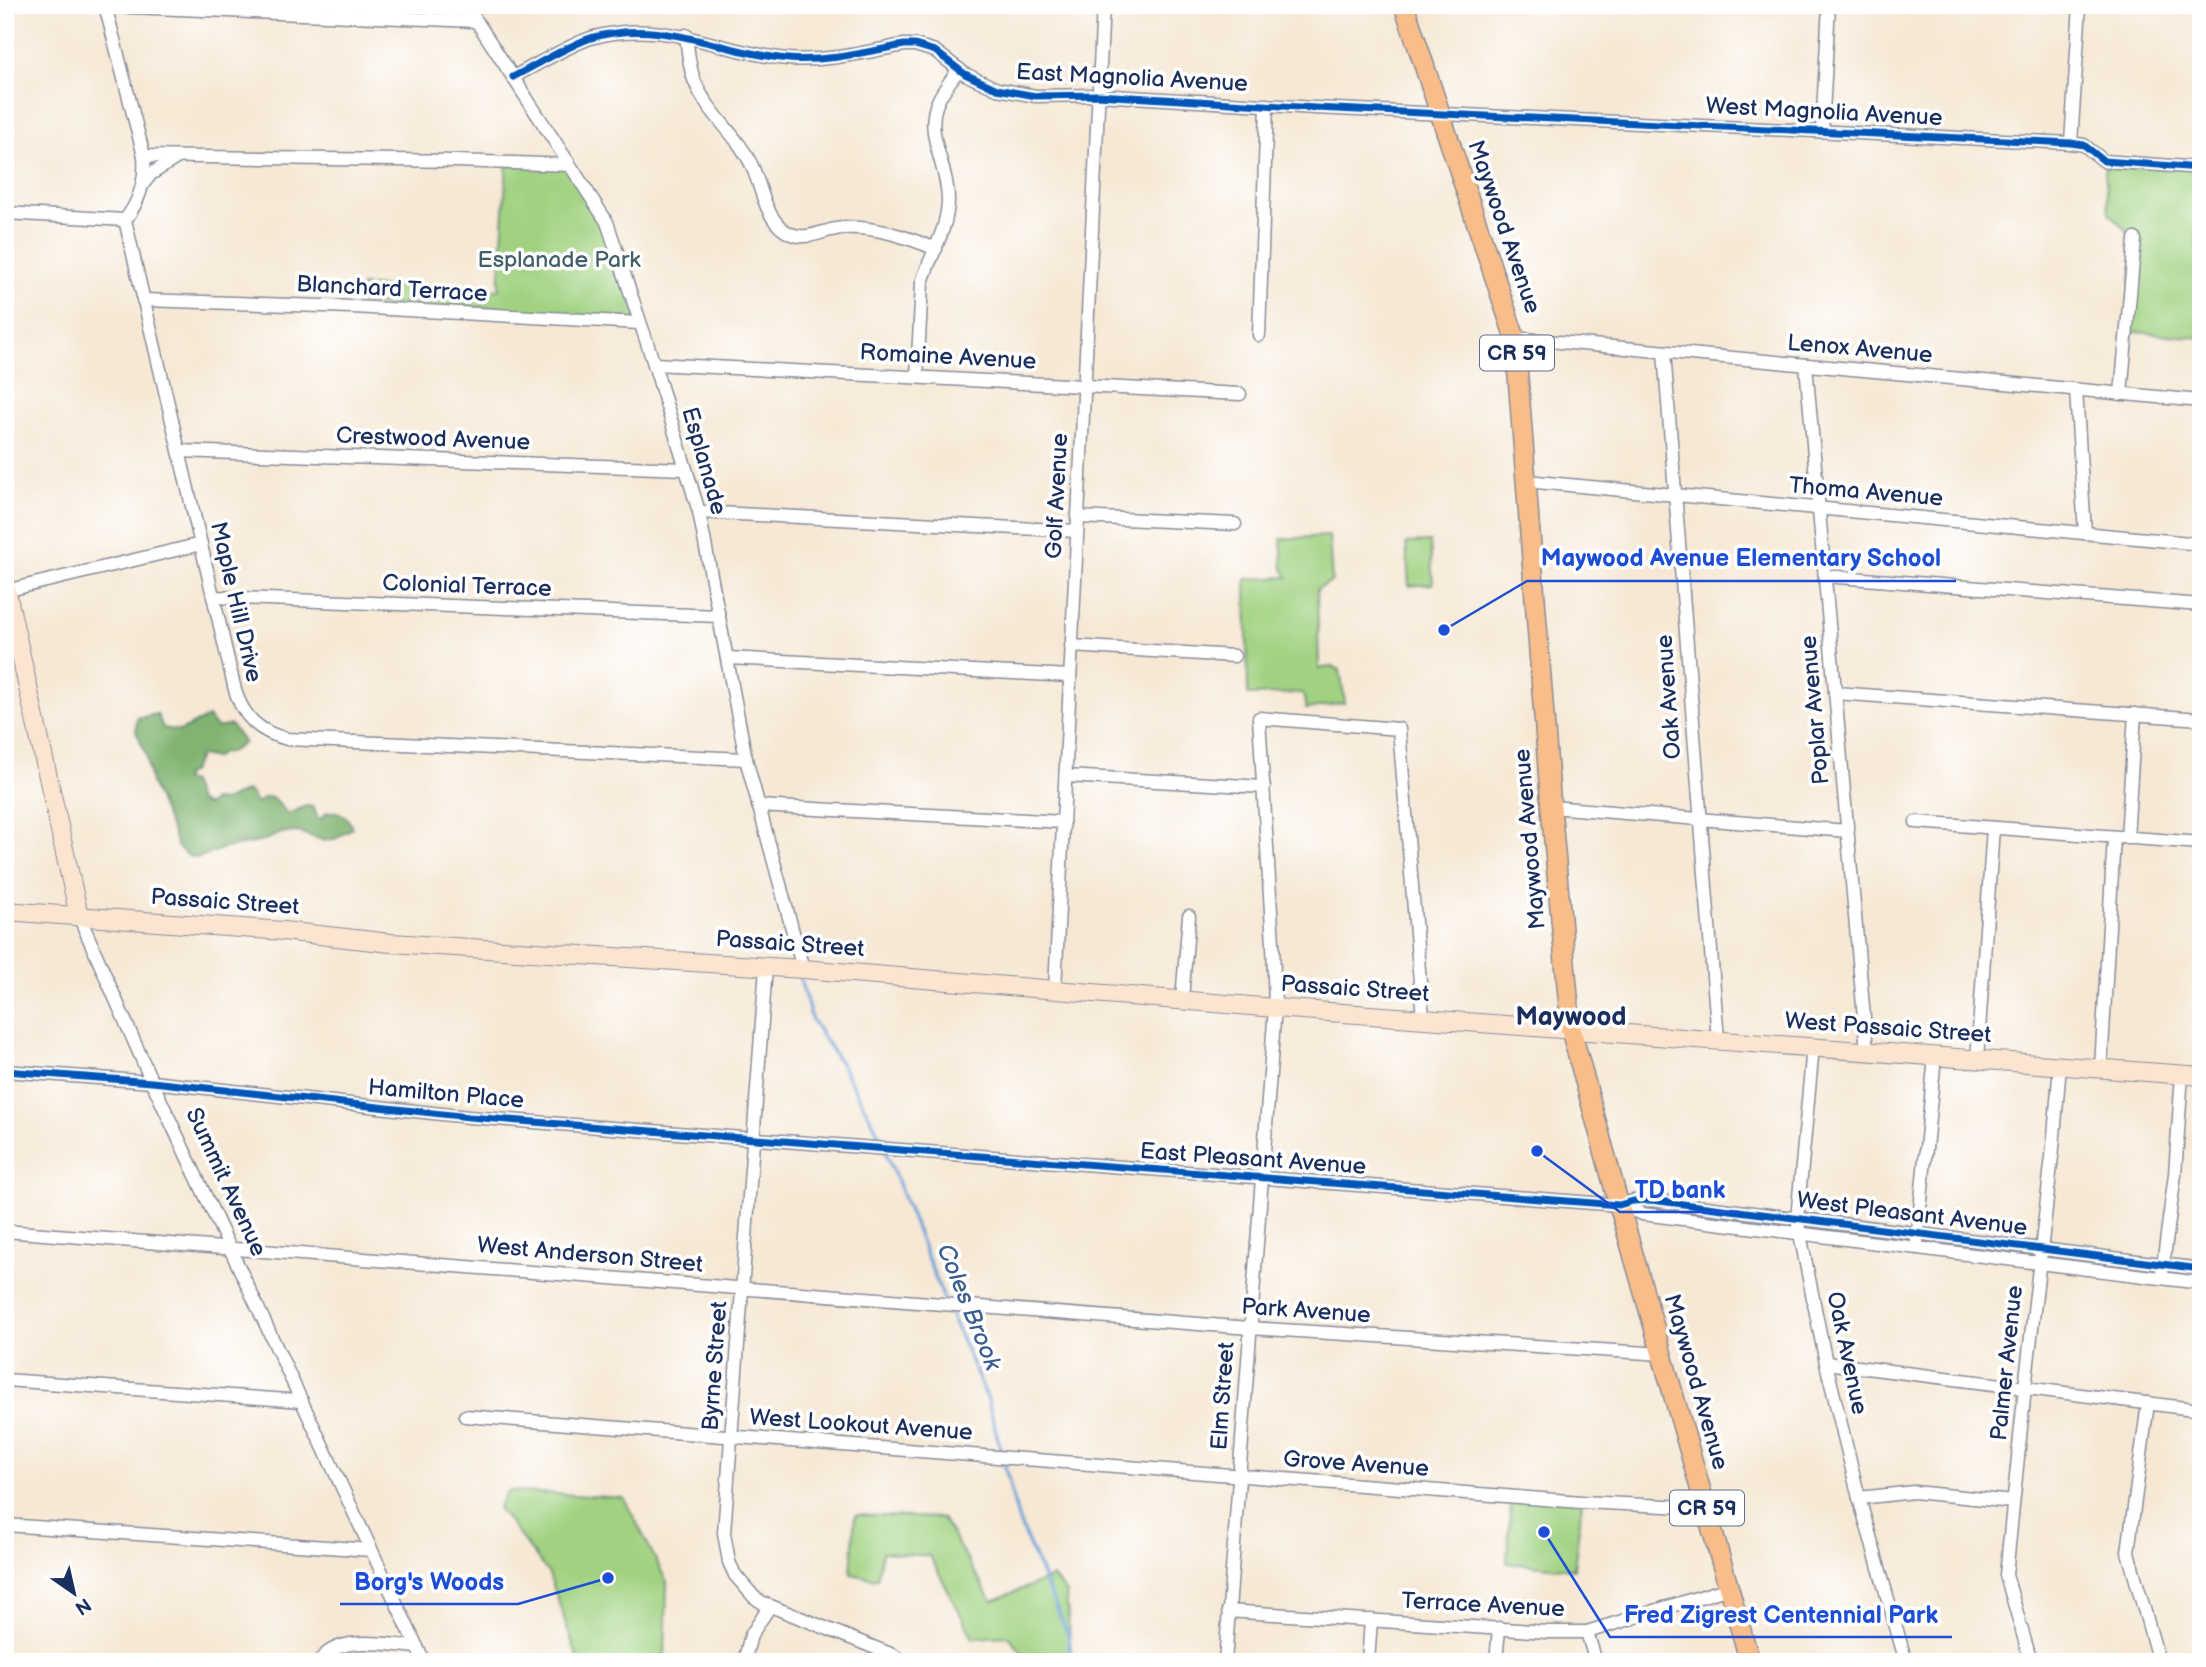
<svg xmlns="http://www.w3.org/2000/svg" width="2206" height="1667" viewBox="0 0 2206 1667" font-family="'Balsamiq Sans',sans-serif">
<rect width="100%" height="100%" fill="#fff"/>
<filter id="ink" filterUnits="userSpaceOnUse"><feTurbulence type="fractalNoise" baseFrequency=".0143" numOctaves="2"/><feDisplacementMap in="SourceGraphic" scale="14" xChannelSelector="R" yChannelSelector="G"/><feConvolveMatrix kernelMatrix="1 2 1 2 8 2 1 2 1" color-interpolation-filters="sRGB"/></filter>
<filter id="wash" filterUnits="userSpaceOnUse"><feTurbulence type="fractalNoise" baseFrequency=".00686" numOctaves="4" result="noise"/><feDisplacementMap in="SourceGraphic" scale="28" xChannelSelector="R" yChannelSelector="G"/><feGaussianBlur stdDeviation="1.57" result="paint"/><feColorMatrix in="noise" values="0 0 0 0 0 0 0 0 0 0 0 0 0 0 0 0 0 1.4 0 .05"/><feComposite in="paint" operator="in"/></filter>
<g filter="url(#wash)">
<rect width="100%" height="100%" fill="#f6e8d4"/>
<g fill="#a1d281" stroke="#5e8070" stroke-width="2">
<polygon points="2104,161 2201,168 2201,199 2196,247 2201,248 2201,338 2126,331 2135,239 2109,213"/>
<polygon points="507,163 570,165 607,222 639,323 498,315 498,308 361,304 361,286 499,290"/>
<polygon points="1329,536 1332,581 1317,589 1319,669 1332,666 1340,670 1345,703 1306,709 1303,693 1248,695 1246,579 1288,577 1283,569 1281,539"/>
<polygon points="1430,542 1433,584 1409,586 1406,543"/>
<polygon points="507,1491 624,1498 667,1582 665,1656 667,1662 579,1662 549,1574 498,1508"/>
<polygon points="1511,1496 1582,1502 1574,1569 1507,1563"/>
<polygon points="855,1515 942,1518 992,1601 1053,1577 1066,1593 1072,1662 1029,1662 1009,1636 973,1638 930,1556 882,1552 877,1579 851,1574"/>
</g>
<path fill="#80b46f" stroke="#4e7266" stroke-width="2" d="M 157,714 L 163,728 L 180,731 L 208,717 L 216,728 L 231,725 L 244,743 L 229,753 L 223,752 L 215,758 L 200,755 L 191,772 L 186,775 L 184,780 L 191,782 L 198,801 L 207,806 L 213,800 L 223,801 L 247,791 L 252,795 L 256,804 L 263,798 L 272,797 L 288,814 L 306,806 L 313,807 L 318,818 L 322,819 L 324,814 C 337,808 348,815 352,828 L 337,838 L 325,841 L 298,832 L 281,833 L 260,842 L 224,848 L 198,858 L 189,856 L 177,847 L 174,836 L 151,783 L 146,754 L 136,731 L 137,718 Z"/>
<g fill="none" stroke-linecap="round" stroke-linejoin="round">
<g stroke="#6ca1d9" stroke-width="3.5">
<polyline points="800,979 812,1020 842,1066 876,1128 883,1146"/>
<polyline points="886,1153 945,1302"/>
<polyline points="948,1309 988,1400 1019,1522 1069,1637 1070,1662"/>
</g>
</g>
</g>
<g filter="url(#ink)">
<g fill="none" stroke-linecap="round" stroke-linejoin="round">
<defs>
<g id="street">
<path d="M 105,5 L 144,156 C 146,180 140,201 125,220 L 235,690 C 243,717 259,732 287,739 L 746,759"/>
<polyline points="466,5 607,222 654,364 699,512 746,759 803,969"/>
<polyline points="105,6 476,21"/>
<path d="M 686,35 C 688,51 689,68 695,82 C 708,114 738,135 752,166 C 762,188 766,224 791,234 C 808,241 825,229 843,228 C 875,226 907,237 936,249"/>
<path d="M 513,77 C 535,66 572,43 594,37 C 666,18 720,53 788,59 C 827,62 866,52 904,45 L 915,45 L 935,51 L 965,74 L 997,89 L 1036,96 L 1098,95 L 1315,108 L 2071,143 L 2084,145 L 2104,161 L 2201,168"/>
<polyline points="1822,131 1829,5"/>
<polyline points="2071,143 2080,5"/>
<polyline points="144,156 457,161 570,165"/>
<polyline points="143,184 151,174 178,157"/>
<polyline points="5,213 125,220"/>
<polyline points="143,300 353,307 639,323"/>
<polyline points="1259,335 1267,105"/>
<polyline points="1515,338 2201,401"/>
<polyline points="1664,352 1718,1040"/>
<polyline points="654,364 1240,394"/>
<polyline points="1806,365 1867,1051"/>
<path d="M 917,377 L 922,283 C 930,255 947,232 948,201 C 949,167 923,134 938,101 C 943,90 952,79 959,69"/>
<polyline points="2076,390 2085,533"/>
<polyline points="2121,394 2135,239"/>
<polyline points="179,451 686,469"/>
<polyline points="1526,481 2201,544"/>
<polyline points="699,512 1077,531"/>
<polyline points="1077,517 1235,524"/>
<polyline points="1825,576 2201,605"/>
<polyline points="5,591 201,544"/>
<polyline points="213,597 719,616"/>
<polyline points="1071,646 1234,656"/>
<polyline points="727,658 1070,676"/>
<polyline points="1835,693 2201,719"/>
<polyline points="1066,776 1264,787"/>
<polyline points="758,806 1063,822"/>
<polyline points="1551,807 1847,831"/>
<polyline points="1916,822 2201,843"/>
<polyline points="2127,838 2135,714"/>
<polyline points="79,916 152,1082 424,1662"/>
<polyline points="766,967 724,1533 729,1562 735,1575 754,1597 763,1603 893,1655 904,1662"/>
<polyline points="1055,989 1103,5"/>
<polyline points="1182,999 1189,916"/>
<polyline points="1813,1047 1797,1219 1826,1363 1859,1498 1906,1662"/>
<polyline points="1977,1059 1993,828"/>
<polyline points="2101,1068 2114,837"/>
<polyline points="5,1071 152,1082 469,1117 1619,1205 1633,1201 1651,1200 2201,1269"/>
<polyline points="1619,1205 1642,1214 2201,1283"/>
<polyline points="5,1231 1250,1328 1663,1354"/>
<polyline points="1917,1241 1935,1056"/>
<polyline points="2162,1273 2175,1174 2182,1074"/>
<polyline points="1826,1363 2201,1410"/>
<polyline points="5,1380 302,1401"/>
<polyline points="2148,1403 2128,1552 2159,1662"/>
<polyline points="465,1416 1582,1502 1707,1508"/>
<polyline points="1859,1498 1914,1492 2013,1502"/>
<polyline points="5,1525 371,1550"/>
<polyline points="1228,1611 1548,1632 1587,1632 1729,1588"/>
<polyline points="1587,1632 1596,1662"/>
<path d="M 319,1662 C 338,1633 387,1645 417,1647"/>
<polyline points="744,1662 751,1635 770,1606"/>
<polyline points="1225,1662 1275,1008 1273,944 1259,718 1399,729 1423,1018"/>
<polyline points="1368,1662 1371,1620"/>
<polyline points="1496,1662 1499,1628"/>
<polyline points="2031,1662 2006,1575 2025,1388 2053,1148 2060,1065"/>
<polyline points="2187,1662 2201,1658"/>
</g>
<g id="secondary">
<polyline points="5,584 79,916"/>
<polyline points="5,911 283,931 391,943 803,969 1275,1008 2201,1076"/>
</g>
<polyline id="primary" points="1404,5 1515,338 1551,807 1571,1030 1619,1205 1750,1662"/>
</defs>
<use href="#street" stroke="#888c99" stroke-width="15"/>
<use href="#secondary" stroke="#888c99" stroke-width="20"/>
<use href="#primary" stroke="#888c99" stroke-width="22"/>
<use href="#street" stroke="#fff" stroke-width="12"/>
<use href="#secondary" stroke="#fce5d0" stroke-width="18"/>
<use href="#primary" stroke="#f8bd89" stroke-width="19"/>
<defs>
<g id="cycleway">
<path d="M 513,77 C 535,66 572,43 594,37 C 666,18 720,53 788,59 C 827,62 866,52 904,45 L 915,45 L 935,51 L 965,74 L 997,89 L 1036,96 L 1098,95 L 1315,108 L 2071,143 L 2084,145 L 2104,161 L 2201,168"/>
<polyline points="5,1071 152,1082 469,1117 1619,1205 1633,1201 1651,1200 2201,1269"/>
</g>
</defs>
<use href="#cycleway" stroke="#fff" stroke-width="11"/>
<use href="#cycleway" stroke="#0057b8" stroke-width="7"/>
</g>
</g>
<g text-anchor="middle" dominant-baseline="central" stroke-width="7" stroke-linejoin="round" paint-order="stroke">
<g fill="#fff" stroke="#5f6d8e" stroke-width="2">
<rect x="1480" y="335.5" width="74" height="35" rx="5"/>
<rect x="1670" y="1490.5" width="74" height="35" rx="5"/>
</g>
<g font-size="21" font-weight="bold" fill="#1b2f5e">
<text x="1517" y="353">CR 59</text>
<text x="1707" y="1508">CR 59</text>
</g>
<g font-size="23" fill="#1b2f5e" stroke="#fff">
<text transform="translate(1132 78) rotate(3)">East Magnolia Avenue</text>
<text transform="translate(1824 112) rotate(3)">West Magnolia Avenue</text>
<text transform="translate(1504 227) rotate(71)">Maywood Avenue</text>
<text transform="translate(392 289) rotate(3)">Blanchard Terrace</text>
<text transform="translate(1860 349) rotate(5)">Lenox Avenue</text>
<text transform="translate(948 357) rotate(3)">Romaine Avenue</text>
<text transform="translate(433 439) rotate(2)">Crestwood Avenue</text>
<text transform="translate(704 461) rotate(74)">Esplanade</text>
<text transform="translate(1866 492) rotate(5)">Thoma Avenue</text>
<text transform="translate(1057 496) rotate(-87)">Golf Avenue</text>
<text transform="translate(467 586) rotate(2)">Colonial Terrace</text>
<text transform="translate(236 602) rotate(77)">Maple Hill Drive</text>
<text transform="translate(1669 697) rotate(-94)">Oak Avenue</text>
<text transform="translate(1815 710) rotate(-95)">Poplar Avenue</text>
<text transform="translate(1530 839) rotate(-95)">Maywood Avenue</text>
<text transform="translate(225 902) rotate(4)">Passaic Street</text>
<text transform="translate(790 944) rotate(4)">Passaic Street</text>
<text transform="translate(1355 989) rotate(4)">Passaic Street</text>
<text transform="translate(1888 1028) rotate(4)">West Passaic Street</text>
<text transform="translate(446 1094) rotate(5)">Hamilton Place</text>
<text transform="translate(1253 1159) rotate(4)">East Pleasant Avenue</text>
<text transform="translate(226 1182) rotate(65)">Summit Avenue</text>
<text transform="translate(1912 1214) rotate(7)">West Pleasant Avenue</text>
<text transform="translate(590 1255) rotate(5)">West Anderson Street</text>
<text transform="translate(1306 1311) rotate(4)">Park Avenue</text>
<text transform="translate(1847 1353) rotate(78)">Oak Avenue</text>
<text transform="translate(2007 1363) rotate(-84)">Palmer Avenue</text>
<text transform="translate(715 1366) rotate(-86)">Byrne Street</text>
<text transform="translate(1696 1382) rotate(74)">Maywood Avenue</text>
<text transform="translate(1223 1396) rotate(-86)">Elm Street</text>
<text transform="translate(861 1425) rotate(4)">West Lookout Avenue</text>
<text transform="translate(1356 1464) rotate(4)">Grove Avenue</text>
<text transform="translate(1483 1605) rotate(3)">Terrace Avenue</text>
</g>
<g font-size="23" fill="#436068" stroke="#fff">
<text x="559" y="260">Esplanade Park</text>
</g>
<g font-size="24" font-style="italic" fill="#3b5d8f" stroke="#fff">
<text transform="translate(969 1307) rotate(68)">Coles Brook</text>
</g>
<g font-size="26" font-weight="bold" fill="#1b2f5e" stroke="#fff">
<text x="1571" y="1017">Maywood</text>
</g>
</g>
<path fill="none" stroke="#1d4ed8" stroke-width="2.5" d="M1444 630L1527 581H1956M1537 1151L1620 1212H1739M608 1578L518 1604H340M1544 1532L1610 1637H1952"/>
<g fill="#1d4ed8" stroke="#fff" stroke-width="2.5">
<circle cx="1444" cy="630" r="7"/>
<circle cx="1537" cy="1151" r="7"/>
<circle cx="608" cy="1578" r="7"/>
<circle cx="1544" cy="1532" r="7"/>
</g>
<g font-size="24" text-anchor="middle" font-weight="bold" fill="#1d4ed8" stroke="#fff" stroke-width="7" stroke-linejoin="round" paint-order="stroke">
<text x="1741" y="566">Maywood Avenue Elementary School</text>
<text x="1680" y="1198">TD bank</text>
<text x="429" y="1590">Borg's Woods</text>
<text x="1781" y="1623">Fred Zigrest Centennial Park</text>
</g>
<rect width="2206" height="1667" fill="none" stroke="#fff" stroke-width="28"/>
<g transform="translate(74 1593) rotate(146)" stroke="#ffffff" stroke-width="5" paint-order="stroke">
<path d="M0-5L12 26L0 18L-12 26Z" fill="#1b2f5e"/>
<text y="-10" font-size="19" font-weight="bold" text-anchor="middle" fill="#1b2f5e">N</text>
</g>
</svg>
